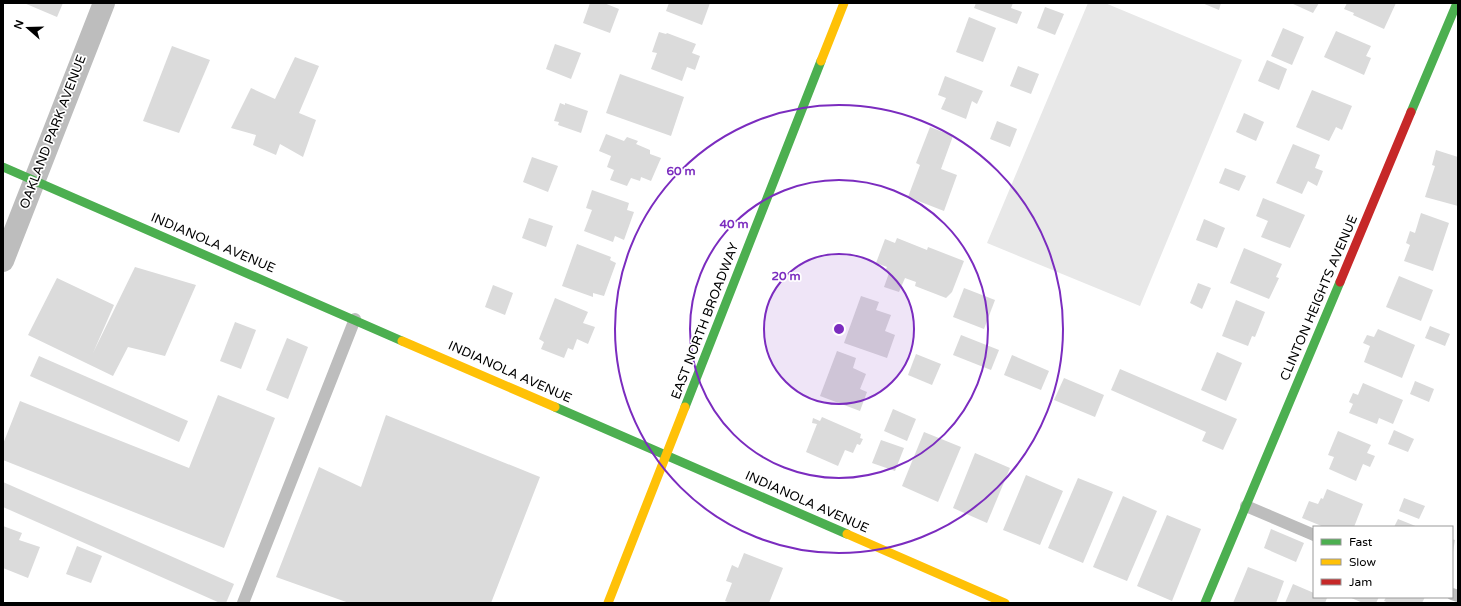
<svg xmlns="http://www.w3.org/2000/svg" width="1461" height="606" viewBox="0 0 1461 606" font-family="'Varela Round',sans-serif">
<rect width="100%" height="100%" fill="#fff"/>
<polygon fill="#e8e8e8" points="1088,3 1105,3 1242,60 1140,306 987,243"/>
<g fill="#dbdbdb">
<polygon points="24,3 63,3 57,17"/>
<polygon points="590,3 604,3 619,9 610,33 583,23"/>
<polygon points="669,3 710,3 702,25 666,11"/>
<polygon points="976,3 1013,3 1011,8 1022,12 1017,24 974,8"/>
<polygon points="1202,3 1221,3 1219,10"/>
<polygon points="1291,3 1319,3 1313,13"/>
<polygon points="1347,3 1396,3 1384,29 1353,15 1354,13 1344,9"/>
<polygon points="1045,7 1064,14 1055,35 1037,28"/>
<polygon points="969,17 996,28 983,62 956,52"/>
<polygon points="1283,28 1304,37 1292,65 1271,56"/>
<polygon points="1336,31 1371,46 1366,56 1371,58 1364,75 1324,57"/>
<polygon points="659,32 666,34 667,33 696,44 692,53 700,56 695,70 687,67 682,81 651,69 657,53 652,52"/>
<polygon points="555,44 581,53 571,79 546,69"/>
<polygon points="172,46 210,60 179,133 143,121"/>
<polygon points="295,57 319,66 299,113 316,120 303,157 280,144 276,155 253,145 256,135 231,128 251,88 275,99"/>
<polygon points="1267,60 1287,69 1279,90 1258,81"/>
<polygon points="1018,66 1039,74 1031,94 1010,86"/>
<polygon points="620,74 684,97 671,136 606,113"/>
<polygon points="945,76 983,91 977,104 972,101 966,119 941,109 946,98 938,95"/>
<polygon points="1312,90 1352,106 1342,130 1336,127 1329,141 1296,127"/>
<polygon points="560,103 565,105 565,103 588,111 581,133 558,125 559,122 554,121"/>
<polygon points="1244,113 1264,122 1256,141 1236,132"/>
<polygon points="997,121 1017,129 1010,147 990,139"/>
<polygon points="930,127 953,136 941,169 957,175 944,211 908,197 920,165 916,163"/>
<polygon points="606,134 624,141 627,137 638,141 636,144 650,150 650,154 661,158 651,181 641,177 640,181 631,178 627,186 610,180 614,170 607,167 611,156 599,151"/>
<polygon points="1293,144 1320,155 1315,168 1323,171 1317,186 1308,181 1302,194 1276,183"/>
<polygon points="1436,150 1458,157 1458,206 1425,197 1435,166 1432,165"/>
<polygon points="532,157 558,166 548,192 523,182"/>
<polygon points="1225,168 1246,176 1239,191 1219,183"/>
<polygon points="592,190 629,203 627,210 634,212 624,240 615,236 613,242 584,231 592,210 586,208"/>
<polygon points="1263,198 1305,215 1290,248 1261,237 1268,221 1256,216"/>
<polygon points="1421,213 1449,223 1433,271 1404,261 1410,245 1406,243 1410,231 1415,233"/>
<polygon points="529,218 553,226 546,247 522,238"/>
<polygon points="1204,219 1225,228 1217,248 1196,240"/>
<polygon points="897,238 927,250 928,247 964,261 952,292 946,298 915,286 916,282 905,278 899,292 884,287 889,273 885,271 887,267 876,263 885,239 895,243"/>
<polygon points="577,244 611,257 610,260 616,263 604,296 593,293 593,297 562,286"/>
<polygon points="1244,248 1282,264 1276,277 1279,278 1269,299 1230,283"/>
<polygon points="135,267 196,285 165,356 128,347 113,376 28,335 57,278 114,305 93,353"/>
<polygon points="1399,276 1433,290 1421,321 1386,307"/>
<polygon points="1198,283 1211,288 1202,309 1190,303"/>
<polygon points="493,285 513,293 505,315 485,307"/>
<polygon points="964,288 995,300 984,329 953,317"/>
<polygon points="861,296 879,302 876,310 891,315 885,331 895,335 887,358 844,343"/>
<polygon points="555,298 588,312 583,323 595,327 588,344 577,339 573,350 568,348 564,358 541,349 544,342 539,339"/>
<polygon points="1236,300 1265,312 1255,337 1252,336 1248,346 1222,336"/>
<polygon points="235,322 256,330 241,369 220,361"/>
<polygon points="1430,326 1450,334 1445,346 1425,338"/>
<polygon points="1378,329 1415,345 1402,378 1364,362 1370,346 1363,343 1367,335 1374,337"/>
<polygon points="961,335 999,350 991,370 953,355"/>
<polygon points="287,338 308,347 288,399 266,390"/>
<polygon points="837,351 856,358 853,368 866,374 860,389 867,392 860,411 820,396"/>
<polygon points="1217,352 1242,363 1226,401 1201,390"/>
<polygon points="916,354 941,364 932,385 908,375"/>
<polygon points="1012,355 1049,371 1041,390 1004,375"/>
<polygon points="39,356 188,421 179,442 30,376"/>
<polygon points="1120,369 1237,419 1223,450 1202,441 1206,432 1111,390"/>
<polygon points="1064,378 1104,395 1095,417 1054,400"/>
<polygon points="1415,381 1434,389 1429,402 1410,394"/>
<polygon points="1363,383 1403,400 1393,424 1379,418 1377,424 1349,413 1353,404 1349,402 1353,393 1358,395"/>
<polygon points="218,395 275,418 224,548 3,460 3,444 20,401 189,468"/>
<polygon points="893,409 916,419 907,441 884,431"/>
<polygon points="386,415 540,477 491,603 349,603 276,577 319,467 361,487"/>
<polygon points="822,417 861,434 860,438 863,439 860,445 857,444 853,453 845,450 838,466 806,452 817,424 812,423 813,418 820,421"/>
<polygon points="1394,430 1414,439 1408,452 1388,444"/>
<polygon points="1338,431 1371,445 1367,453 1375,456 1370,467 1363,464 1356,481 1329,469 1334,457 1328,455"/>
<polygon points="924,432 961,447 938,502 902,486"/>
<polygon points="881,440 904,448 895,471 872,463"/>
<polygon points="975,453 1010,468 987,523 953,508"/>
<polygon points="1026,475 1063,491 1040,545 1003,530"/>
<polygon points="1078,478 1113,492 1083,563 1048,548"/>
<polygon points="3,482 234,584 226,603 220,603 3,507"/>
<polygon points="1327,489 1363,504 1354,527 1324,527 1302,518 1309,501 1318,504 1321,498 1323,499"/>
<polygon points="1123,496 1157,511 1127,581 1093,567"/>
<polygon points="1404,498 1425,506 1419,519 1399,511"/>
<polygon points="1167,515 1201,529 1172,601 1137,586"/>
<polygon points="1398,519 1418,527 1394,527"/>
<polygon points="3,526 22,533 19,540 40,547 28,578 3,568"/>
<polygon points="1271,529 1304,543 1296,562 1264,548"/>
<polygon points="1452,539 1455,540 1453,552 1452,552"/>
<polygon points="77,546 102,556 91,583 66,574"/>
<polygon points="744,553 783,568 769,603 730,603 725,601 732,583 726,581 732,565 738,568"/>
<polygon points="1248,567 1284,581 1276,603 1233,603"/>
<polygon points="1293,584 1314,593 1314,597 1327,598 1325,603 1285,603"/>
<polygon points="1349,597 1379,597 1376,603 1363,603"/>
<polygon points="1386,597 1425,597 1422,603 1389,603 1384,601"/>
</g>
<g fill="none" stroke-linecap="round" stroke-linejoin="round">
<g stroke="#bdbdbd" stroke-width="12">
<polyline points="1246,506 1314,535"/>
<polyline points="1452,594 1458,596"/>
<polyline points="243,603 355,319"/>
</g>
<polyline stroke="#bdbdbd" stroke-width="22" points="3,261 104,3"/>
<g stroke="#4caf50" stroke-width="9">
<polyline points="1411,112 1457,3"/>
<polyline points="3,167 402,341"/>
<polyline points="555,407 847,534"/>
<polyline points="685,407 821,61"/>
<polyline points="1205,603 1340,282"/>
</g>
<g stroke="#ffc107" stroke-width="9">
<polyline points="821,61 844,3"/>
<polyline points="402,341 555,407"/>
<polyline points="847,534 1005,603"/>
<polyline points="608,603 685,407"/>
</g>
<polyline stroke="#c62828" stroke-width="9" points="1340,282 1411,112"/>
</g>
<circle cx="839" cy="329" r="75" fill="#7b2cbf" fill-opacity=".12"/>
<g fill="none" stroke="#7b2cbf" stroke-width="2">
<circle cx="839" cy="329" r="75"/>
<circle cx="839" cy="329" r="149"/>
<circle cx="839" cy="329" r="224"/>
</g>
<g text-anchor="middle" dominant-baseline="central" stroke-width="3.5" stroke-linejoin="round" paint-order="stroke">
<g font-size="13" fill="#000" stroke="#fff">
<text transform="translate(53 132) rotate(-69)">OAKLAND PARK AVENUE</text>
<text transform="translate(213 243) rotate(23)">INDIANOLA AVENUE</text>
<text transform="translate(1319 298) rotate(-67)">CLINTON HEIGHTS AVENUE</text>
<text transform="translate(705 321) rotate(-69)">EAST NORTH BROADWAY</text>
<text transform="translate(510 372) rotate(24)">INDIANOLA AVENUE</text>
<text transform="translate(807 502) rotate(24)">INDIANOLA AVENUE</text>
</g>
</g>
<circle cx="839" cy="329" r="6" fill="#7b2cbf" stroke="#fff" stroke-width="2"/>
<g font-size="12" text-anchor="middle" font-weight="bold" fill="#7b2cbf" stroke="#fff" stroke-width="3.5" stroke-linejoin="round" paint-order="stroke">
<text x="681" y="175">60 m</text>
<text x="734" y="228">40 m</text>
<text x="786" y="280">20 m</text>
</g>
<rect width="1461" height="606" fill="none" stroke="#000000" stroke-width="8"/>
<rect x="1313" y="526" width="140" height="72" fill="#ffffff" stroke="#999999"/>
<rect x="1321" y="539" width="20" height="6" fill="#4caf50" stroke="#999999"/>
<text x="1349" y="546" font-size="12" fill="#000000">Fast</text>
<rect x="1321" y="559" width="20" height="6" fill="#ffc107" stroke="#999999"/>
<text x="1349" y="566" font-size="12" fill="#000000">Slow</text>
<rect x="1321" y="579" width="20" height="6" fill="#c62828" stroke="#999999"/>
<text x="1349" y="586" font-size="12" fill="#000000">Jam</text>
<g transform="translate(28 28) rotate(290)" stroke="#ffffff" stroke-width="3" paint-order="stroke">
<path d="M0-3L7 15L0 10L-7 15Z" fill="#000000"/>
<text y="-6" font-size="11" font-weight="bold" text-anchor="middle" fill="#000000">N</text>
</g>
</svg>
